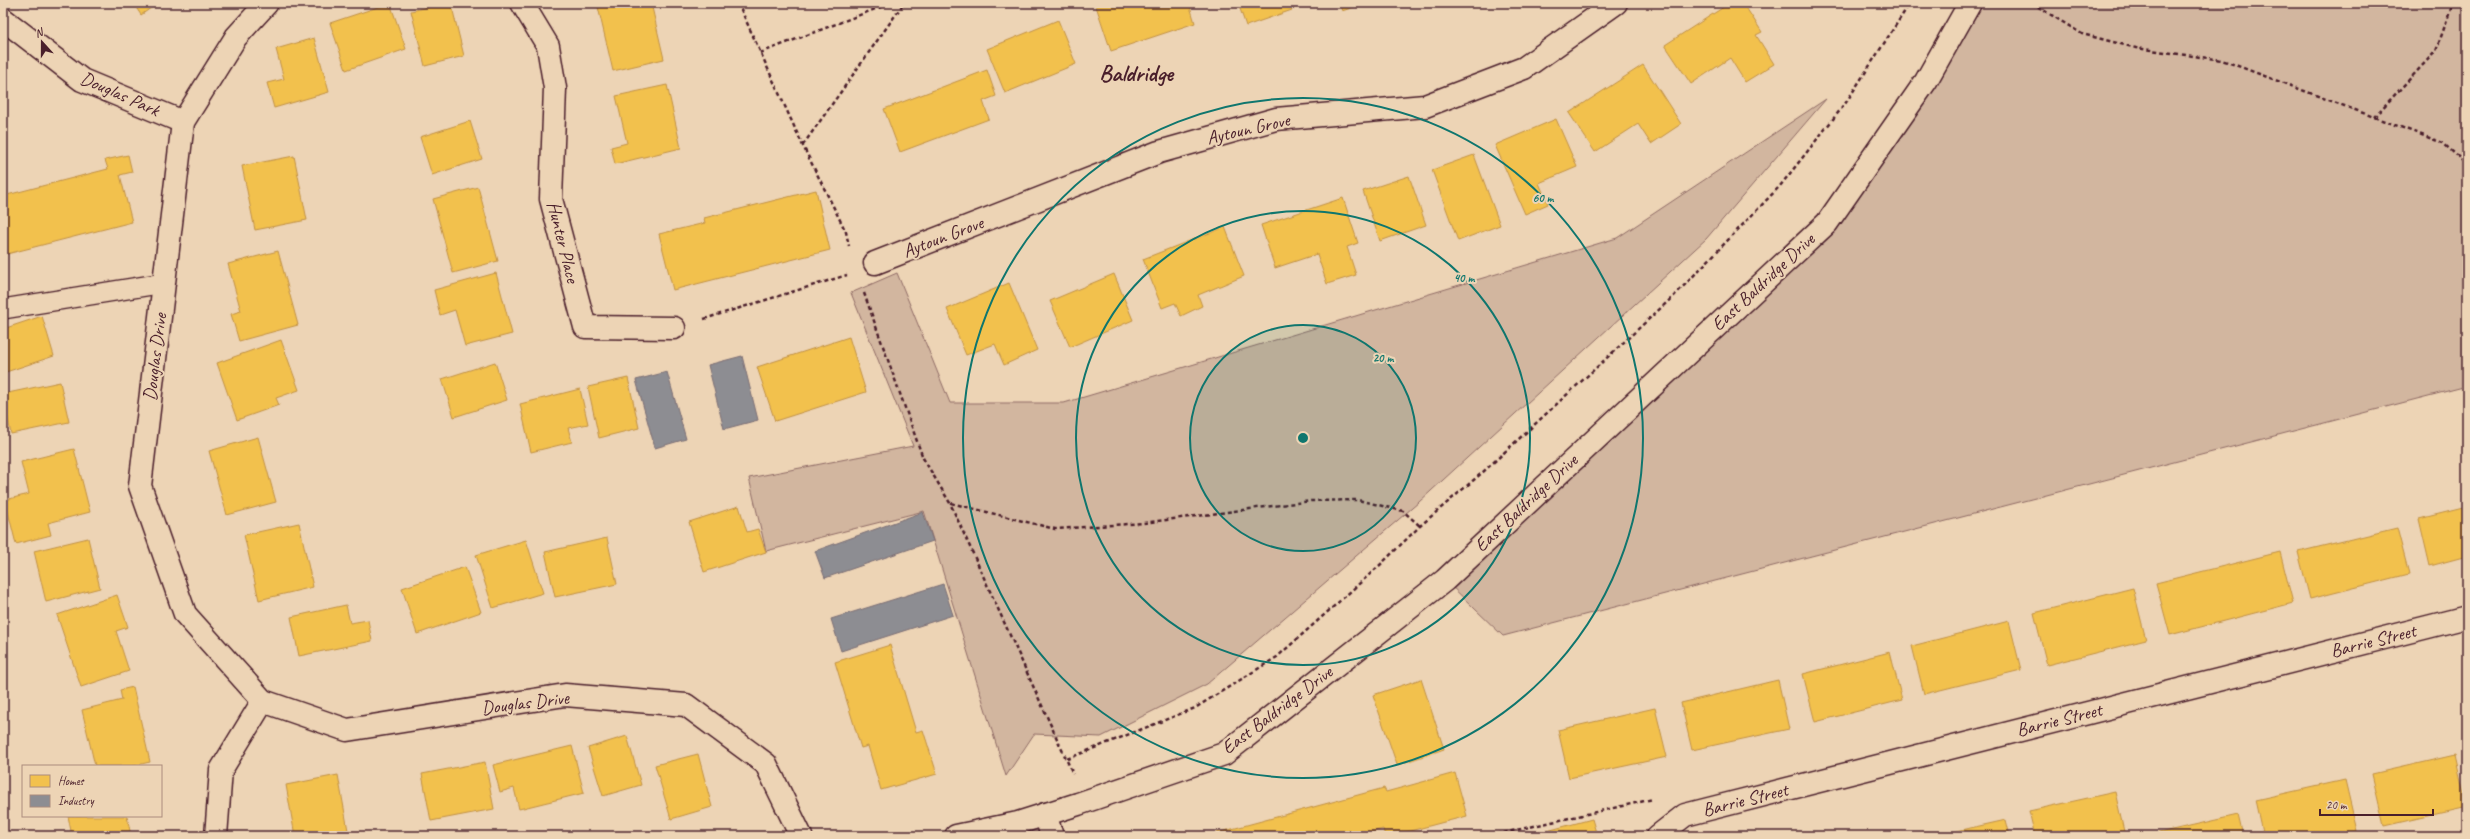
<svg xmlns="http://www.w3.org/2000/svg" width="2470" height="839" viewBox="0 0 2470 839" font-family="Caveat,sans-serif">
<rect width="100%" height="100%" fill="#edd4b5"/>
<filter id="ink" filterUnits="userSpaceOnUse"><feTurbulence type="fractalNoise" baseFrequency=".025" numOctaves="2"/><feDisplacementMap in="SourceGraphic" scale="8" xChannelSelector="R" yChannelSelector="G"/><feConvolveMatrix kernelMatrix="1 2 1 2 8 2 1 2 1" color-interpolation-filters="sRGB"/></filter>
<g filter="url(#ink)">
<g fill="#d2b69f" stroke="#8e6a65">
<polygon points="1970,3 2467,3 2467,386 1503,636 1445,580 1810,239"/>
<polygon points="1826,99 1706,239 1419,502 1207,684 1101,737 1034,734 1006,776 924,511 766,551 749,478 913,446 851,293 897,273 950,403 1064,403 1617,238"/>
</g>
<g fill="#f2c14e" stroke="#c09044">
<polygon points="133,3 158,3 141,15"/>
<polygon points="390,3 406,49 346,70 330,23"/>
<polygon points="446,3 451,3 464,56 425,66 411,11"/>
<polygon points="618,3 651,3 664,59 613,71 598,7"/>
<polygon points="1095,3 1189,3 1195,23 1111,51"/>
<polygon points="1238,3 1290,3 1292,10 1246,26"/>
<polygon points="1339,3 1366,3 1342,11"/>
<polygon points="1730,3 1743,3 1762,32 1756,35 1774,64 1745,82 1730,58 1691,84 1665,45"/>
<polygon points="1058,20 1076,64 1005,93 987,49"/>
<polygon points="314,38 329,92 274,108 267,83 284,79 276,49"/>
<polygon points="1643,65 1681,124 1651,144 1638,124 1595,152 1569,113"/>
<polygon points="987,70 996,96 983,101 989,119 900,152 884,109"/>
<polygon points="667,85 681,148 615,164 611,147 627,143 616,96"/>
<polygon points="1556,119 1577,167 1539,183 1548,204 1525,214 1495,145"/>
<polygon points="470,121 482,159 432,175 420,137"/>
<polygon points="128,155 132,172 120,175 132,222 3,255 3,196 108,169 105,160"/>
<polygon points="1474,155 1500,225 1458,241 1432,170"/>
<polygon points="294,156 307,220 255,230 242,166"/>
<polygon points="1409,176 1426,225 1380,241 1363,191"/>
<polygon points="478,187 498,261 453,273 433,199"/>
<polygon points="816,190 830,250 673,290 659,234 705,223 704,218"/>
<polygon points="1343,198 1358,243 1347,247 1356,275 1327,284 1317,254 1275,268 1261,225"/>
<polygon points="1225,227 1244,276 1198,295 1202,306 1181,316 1175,303 1162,308 1143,259"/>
<polygon points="278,251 298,325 239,341 231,314 241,311 228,264"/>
<polygon points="496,273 512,334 465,346 455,310 440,315 434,290"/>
<polygon points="1114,274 1133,320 1070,347 1050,301"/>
<polygon points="1009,283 1037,350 1004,365 995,344 966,355 947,309"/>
<polygon points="42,316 54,356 3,373 3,329"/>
<polygon points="849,337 866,392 775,421 757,367"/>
<polygon points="281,340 299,390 276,398 279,405 237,420 217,363"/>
<polygon points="495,362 507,400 454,417 442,379"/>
<polygon points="628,378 639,428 599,438 588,387"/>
<polygon points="60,382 69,422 11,434 3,394"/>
<polygon points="580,389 588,424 568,428 572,442 531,452 520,404"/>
<polygon points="258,437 276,502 227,515 209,451"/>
<polygon points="74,449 90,512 48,523 51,535 16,544 5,500 29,494 21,462"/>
<polygon points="739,506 747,532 758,529 766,552 704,572 689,522"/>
<polygon points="2467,507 2467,556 2430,566 2419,519"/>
<polygon points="299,523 313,587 259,600 244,535"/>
<polygon points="2397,528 2409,574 2310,599 2298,552"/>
<polygon points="88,538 100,588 46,602 34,551"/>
<polygon points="607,538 617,584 555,597 545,552"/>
<polygon points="526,540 543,593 493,608 476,555"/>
<polygon points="2280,552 2293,603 2170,635 2156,583"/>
<polygon points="465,567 481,612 417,634 402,588"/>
<polygon points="2133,588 2146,640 2047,665 2034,613"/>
<polygon points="117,595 128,627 116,631 129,671 81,687 57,615"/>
<polygon points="346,605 350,623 368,620 372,641 299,656 291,617"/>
<polygon points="2009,621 2021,670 1924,694 1912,646"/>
<polygon points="890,645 916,732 923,730 937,774 881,790 868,746 861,748 835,662"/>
<polygon points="1890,652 1902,700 1815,722 1803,674"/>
<polygon points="1421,679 1444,749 1397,765 1373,695"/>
<polygon points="1778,680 1789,729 1692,750 1681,703"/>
<polygon points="133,687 150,762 133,766 95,766 82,710 122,700 120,690"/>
<polygon points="1655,708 1667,757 1569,778 1558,730"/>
<polygon points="627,736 641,785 603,796 588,748"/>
<polygon points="572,746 584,793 519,809 514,788 500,792 493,765"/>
<polygon points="698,754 712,807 671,819 655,765"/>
<polygon points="2455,755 2467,807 2384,826 2372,774"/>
<polygon points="485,762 494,809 431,821 422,774"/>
<polygon points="1455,773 1467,816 1391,836 1385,836 1383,829 1356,836 1206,836 1384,788 1386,792"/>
<polygon points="338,775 349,836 295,836 286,785"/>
<polygon points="2345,780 2357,831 2334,836 2263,836 2255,800"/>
<polygon points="2115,792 2125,836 2035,836 2029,811"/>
<polygon points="2238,815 2243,836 2150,836 2150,835"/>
<polygon points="68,816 127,816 131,836 72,836"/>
<polygon points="1592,819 1597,836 1528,836"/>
<polygon points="2006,820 2010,836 1935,836"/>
</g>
<g fill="#8d8d92" stroke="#796c73">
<polygon points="742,356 758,420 724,429 708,365"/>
<polygon points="667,372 686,439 655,448 636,380"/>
<polygon points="923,512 933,541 825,578 815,551"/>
<polygon points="943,584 953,615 841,651 831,619"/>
</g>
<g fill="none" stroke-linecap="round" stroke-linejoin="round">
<defs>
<polyline id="lane" points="3,309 164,283"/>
<g id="street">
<polyline points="267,3 236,37 183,122 140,486 185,614 263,701 347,730 565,695 686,705 766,764 801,836"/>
<polyline points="522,3 548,46 555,88 551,199 585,327 674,328"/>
<polyline points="3,19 82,80 183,122"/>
<polyline points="875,263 1159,152 1276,119 1425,106 1524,68 1616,3"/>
<polyline points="1045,814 1052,836"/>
<polyline points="216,836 221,770 263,701"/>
<polyline points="956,836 1018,823 1078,804 1224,754 1445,580 1827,223 1926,81 1970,3"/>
<polyline points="1658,836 1685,815 2467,617"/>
</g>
</defs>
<use href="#lane" stroke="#4a1f2b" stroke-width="22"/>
<use href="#street" stroke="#4a1f2b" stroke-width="25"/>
<g stroke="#4a1f2b" stroke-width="2.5" stroke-dasharray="4 3" stroke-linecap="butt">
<polyline points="738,3 803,146 846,232 849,246"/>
<polyline points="2032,3 2082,34 2136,48 2222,60 2443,143 2467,165"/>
<polyline points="760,53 891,3"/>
<polyline points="2374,117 2436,51 2453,3"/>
<polyline points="803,145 904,3"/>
<polyline points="864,293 923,458 950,503 1073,774"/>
<polyline points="704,319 847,275"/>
<polyline points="951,503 1055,529 1143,523 1311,501 1358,500 1403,511 1420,526"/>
<polyline points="1067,759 1195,708 1277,657 1379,566 1420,526 1483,472 1675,295 1780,186 1845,104 1910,3"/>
<polyline points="1490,836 1653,799"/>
</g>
<use href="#lane" stroke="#edd4b5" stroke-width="19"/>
<use href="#street" stroke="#edd4b5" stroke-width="22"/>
</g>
</g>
<circle cx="1303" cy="438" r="113" fill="#0f766e" fill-opacity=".12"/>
<g fill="none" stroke="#0f766e" stroke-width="2">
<circle cx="1303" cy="438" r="113"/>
<circle cx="1303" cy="438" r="227"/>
<circle cx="1303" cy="438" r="340"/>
</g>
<g text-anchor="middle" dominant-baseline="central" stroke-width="4" stroke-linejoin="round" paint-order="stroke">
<g font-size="19" fill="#4a1f2b" stroke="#edd4b5">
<text transform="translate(120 94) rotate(24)">Douglas Park</text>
<text transform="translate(1248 129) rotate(-13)">Aytoun Grove</text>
<text transform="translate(943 237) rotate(-21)">Aytoun Grove</text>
<text transform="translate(563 242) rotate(76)">Hunter Place</text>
<text transform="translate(1763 282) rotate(-43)">East Baldridge Drive</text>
<text transform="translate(155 357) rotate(-83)">Douglas Drive</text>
<text transform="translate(1526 503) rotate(-43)">East Baldridge Drive</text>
<text transform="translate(2373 641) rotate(-14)">Barrie Street</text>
<text transform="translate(525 703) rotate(-7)">Douglas Drive</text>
<text transform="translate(1277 710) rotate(-37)">East Baldridge Drive</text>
<text transform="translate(2059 720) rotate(-14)">Barrie Street</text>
<text transform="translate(1745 800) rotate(-14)">Barrie Street</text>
</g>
<g font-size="23" font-weight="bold" fill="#4a1f2b" stroke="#edd4b5">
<text x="1136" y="73">Baldridge</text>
</g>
</g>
<circle cx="1303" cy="438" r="6" fill="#0f766e" stroke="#edd4b5" stroke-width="2"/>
<g font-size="12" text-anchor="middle" font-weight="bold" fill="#0f766e" stroke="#edd4b5" stroke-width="4" stroke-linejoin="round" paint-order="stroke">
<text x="1543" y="202">60 m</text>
<text x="1464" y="282">40 m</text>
<text x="1383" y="362">20 m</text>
</g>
<rect width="2470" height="839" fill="none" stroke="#edd4b5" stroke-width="16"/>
<rect x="8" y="8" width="2454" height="823" fill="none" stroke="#4a1f2b" stroke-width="1.5" filter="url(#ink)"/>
<rect x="22" y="765" width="140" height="52" fill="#edd4b5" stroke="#ac8c7e"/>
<rect x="30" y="775" width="20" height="12" fill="#f2c14e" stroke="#ac8c7e"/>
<text x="58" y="785" font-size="12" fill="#4a1f2b">Homes</text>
<rect x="30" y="795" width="20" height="12" fill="#8d8d92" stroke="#ac8c7e"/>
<text x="58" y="805" font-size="12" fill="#4a1f2b">Industry</text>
<g transform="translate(42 42) rotate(339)" stroke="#edd4b5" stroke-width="3" paint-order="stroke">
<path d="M0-3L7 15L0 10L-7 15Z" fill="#4a1f2b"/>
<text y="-6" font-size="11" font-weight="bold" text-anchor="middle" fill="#4a1f2b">N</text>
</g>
<path d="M2320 809v6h113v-6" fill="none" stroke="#4a1f2b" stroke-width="2"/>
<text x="2326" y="809" font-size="12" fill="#4a1f2b" stroke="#edd4b5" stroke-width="3" paint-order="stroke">20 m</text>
</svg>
